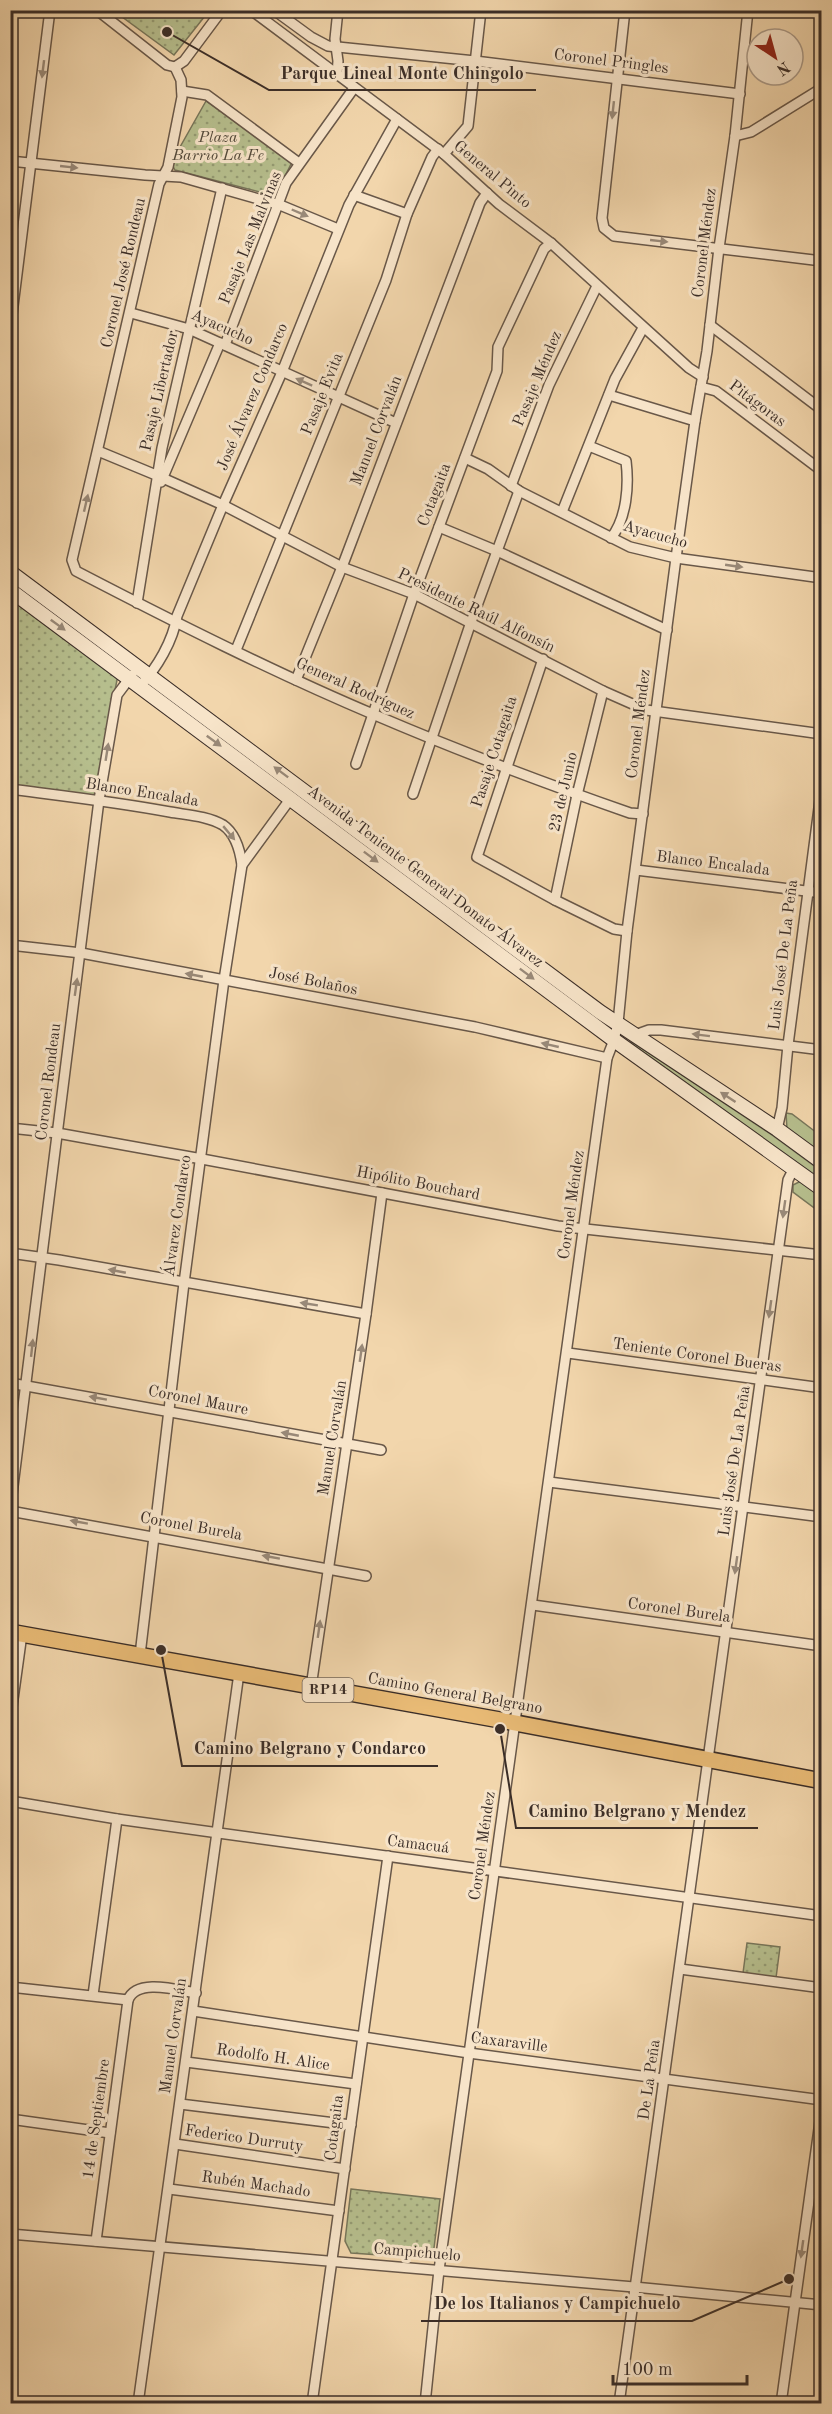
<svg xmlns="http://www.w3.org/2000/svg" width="832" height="2414" viewBox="0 0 832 2414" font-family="'Old Standard TT',serif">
<defs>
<pattern id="park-dots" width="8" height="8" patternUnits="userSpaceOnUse" patternTransform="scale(1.5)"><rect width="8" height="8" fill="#b6be8d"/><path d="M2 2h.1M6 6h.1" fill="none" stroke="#959b73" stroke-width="1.8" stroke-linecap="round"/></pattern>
</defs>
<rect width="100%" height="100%" fill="#f2d6ac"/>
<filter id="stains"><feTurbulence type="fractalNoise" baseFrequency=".00333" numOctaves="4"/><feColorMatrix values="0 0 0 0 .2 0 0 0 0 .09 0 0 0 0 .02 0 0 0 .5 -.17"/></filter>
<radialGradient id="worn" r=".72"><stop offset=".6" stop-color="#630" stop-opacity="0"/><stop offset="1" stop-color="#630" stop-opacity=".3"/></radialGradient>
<g fill="#b6be8d" stroke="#78765a" stroke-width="1.5">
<polygon points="632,1042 772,1135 821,1171 821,1181 628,1043"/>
<polygon points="786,1113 792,1114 821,1136 821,1156 787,1129"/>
<polygon points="801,1181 821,1196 821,1213 793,1192 793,1185"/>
</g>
<g fill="url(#park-dots)" stroke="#78765a" stroke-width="1.5">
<polygon points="114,11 209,11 174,55"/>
<polygon points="206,101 292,162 275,196 175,170 171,163"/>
<polygon points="10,595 118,675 94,796 11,785"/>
<polygon points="747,1943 780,1947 776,1978 743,1973"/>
<polygon points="351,2189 440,2199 434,2248 424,2258 351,2253 345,2241"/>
</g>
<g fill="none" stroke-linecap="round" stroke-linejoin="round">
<defs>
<g id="street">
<polyline points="71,10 90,10"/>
<polyline points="97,10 167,65 175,67"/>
<polyline points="251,10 444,154 499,204 551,243 689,368 703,377"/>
<polyline points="274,10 311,37 328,46 475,61 740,94"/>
<polyline points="625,10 602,218 604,228 614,236 822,261"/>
<path d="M 175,67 L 181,80 L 182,97 L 168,167 L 159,184 L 72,560 L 76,571 C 174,622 273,672 375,715 C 459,751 544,783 630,813 L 643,814"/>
<polyline points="175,67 184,61 222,10"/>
<polyline points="337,75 338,61 335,39 338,10"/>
<polyline points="182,91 207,95 299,163"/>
<polyline points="735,136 751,132 822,88"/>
<polyline points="444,154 468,126 481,10"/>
<polyline points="10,161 145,175 181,177 280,205 338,229"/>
<polyline points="354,195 407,214"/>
<polyline points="131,313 189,329 396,423"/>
<polyline points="710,325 822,410"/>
<polyline points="10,330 50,10"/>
<polyline points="225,345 286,183 354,88"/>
<polyline points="701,387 716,391 822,471"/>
<polyline points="609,395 695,421"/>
<path d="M 589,446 L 626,461 C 629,485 627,518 611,538"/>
<polyline points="98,451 156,475 223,505 342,567 414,594 603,691 646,710 822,734"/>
<polyline points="465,458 488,469 519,491 630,547 676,558 822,578"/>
<polyline points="161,482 220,343"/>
<polyline points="511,486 549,385 597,286"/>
<polyline points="562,512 615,379 643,328"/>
<polyline points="439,527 497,551 667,630"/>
<polyline points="137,603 162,448 222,188"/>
<polyline points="236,650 386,280 407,214 432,157 438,149"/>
<polyline points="543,659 477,857 555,900 614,929 627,931"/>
<polyline points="296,680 342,567 480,203 487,193"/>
<path d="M 140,686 C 157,668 173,641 177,616 L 223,505 L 282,372 L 349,205 L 397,119"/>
<polyline points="356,764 414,594 497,371 498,347 544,249 551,243"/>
<path d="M 10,789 C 64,796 117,802 170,812 C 187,815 208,816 223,825 C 236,834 240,850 242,865"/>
<polyline points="413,794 471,622 519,491"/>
<polyline points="636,870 822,893"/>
<polyline points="555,900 577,795 603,691"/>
<polyline points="10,945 81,953 475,1027 607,1058"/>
<polyline points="635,1035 649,1030 661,1030 822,1050"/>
<polyline points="10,1128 57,1133 202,1159 558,1226 822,1255"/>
<polyline points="777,1129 782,1108 788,1045 822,785"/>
<polyline points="10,1253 59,1260 366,1314"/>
<polyline points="568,1353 822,1388"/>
<polyline points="10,1383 381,1450"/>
<polyline points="549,1482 822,1517"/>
<polyline points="10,1510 99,800 117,695 132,675"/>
<polyline points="10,1511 366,1576"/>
<polyline points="533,1605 822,1646"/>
<polyline points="140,1655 184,1283 224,980 242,865 291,798"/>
<polyline points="311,1687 366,1314 382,1193"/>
<polyline points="10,1721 22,1634"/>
<polyline points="10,1801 117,1819 822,1916"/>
<polyline points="680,1969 822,1988"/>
<path d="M 10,1987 L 128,2000 C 137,1978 177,1990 196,1993"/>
<polyline points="93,1995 117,1819"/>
<polyline points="193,2011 469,2053 822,2100"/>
<polyline points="186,2062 356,2084"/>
<polyline points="180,2104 351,2125"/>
<polyline points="10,2119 110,2133"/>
<polyline points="175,2144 345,2169"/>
<polyline points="169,2189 339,2211"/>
<polyline points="10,2234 634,2287 822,2305"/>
<polyline points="96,2241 128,2000"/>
<polyline points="138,2404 239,1673"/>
<polyline points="312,2404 388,1856"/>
<polyline points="425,2404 439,2270 607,1058 614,1040 618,1023 627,931 676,558 695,421 707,351 719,248 735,136 748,10"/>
<polyline points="619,2404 788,1180 794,1168"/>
<polyline points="781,2404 822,2107"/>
</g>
<g id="secondary">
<polyline points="10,572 600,1012 777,1129 822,1162"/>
<polyline points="10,590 614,1040 822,1189"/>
</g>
<polyline id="primary" points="10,1632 500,1720 822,1781"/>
</defs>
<use href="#street" stroke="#695849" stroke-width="12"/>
<use href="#secondary" stroke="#3b2e28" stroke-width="16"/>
<use href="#primary" stroke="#3b2e28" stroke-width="18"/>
<use href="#street" stroke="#f7e4c9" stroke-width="9"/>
<use href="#secondary" stroke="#f7e4c9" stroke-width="14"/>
<use href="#primary" stroke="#e9bb76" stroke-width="15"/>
</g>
<defs><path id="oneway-solid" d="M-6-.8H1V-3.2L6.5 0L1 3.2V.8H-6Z" transform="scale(1.5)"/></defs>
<g fill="#998978">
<use href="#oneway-solid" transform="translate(43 69) rotate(97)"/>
<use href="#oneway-solid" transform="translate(613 110) rotate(96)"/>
<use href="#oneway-solid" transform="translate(69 167) rotate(6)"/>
<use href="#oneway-solid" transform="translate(300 213) rotate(23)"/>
<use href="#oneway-solid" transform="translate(659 241) rotate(6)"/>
<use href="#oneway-solid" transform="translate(304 382) rotate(-156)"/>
<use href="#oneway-solid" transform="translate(86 503) rotate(-77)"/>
<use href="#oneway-solid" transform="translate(734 566) rotate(8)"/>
<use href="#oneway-solid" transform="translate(58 625) rotate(36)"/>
<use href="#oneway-solid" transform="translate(214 741) rotate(36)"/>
<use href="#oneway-solid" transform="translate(107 752) rotate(-81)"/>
<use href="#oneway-solid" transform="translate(281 772) rotate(-143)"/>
<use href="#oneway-solid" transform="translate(229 833) rotate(50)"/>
<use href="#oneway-solid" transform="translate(371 857) rotate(37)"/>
<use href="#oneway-solid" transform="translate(527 974) rotate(37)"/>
<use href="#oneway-solid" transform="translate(194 975) rotate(-169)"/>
<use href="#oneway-solid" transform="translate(76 987) rotate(-82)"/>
<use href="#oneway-solid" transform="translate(701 1035) rotate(-173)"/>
<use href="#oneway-solid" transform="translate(550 1045) rotate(-167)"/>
<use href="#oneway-solid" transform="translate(728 1097) rotate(-147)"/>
<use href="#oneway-solid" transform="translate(784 1209) rotate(98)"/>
<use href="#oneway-solid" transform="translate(117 1271) rotate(-169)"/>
<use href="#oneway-solid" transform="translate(309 1304) rotate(-171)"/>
<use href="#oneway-solid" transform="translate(770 1309) rotate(98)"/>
<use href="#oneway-solid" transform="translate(32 1348) rotate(-84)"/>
<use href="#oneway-solid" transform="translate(361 1353) rotate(-82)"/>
<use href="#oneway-solid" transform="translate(98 1398) rotate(-170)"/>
<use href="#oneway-solid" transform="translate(290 1434) rotate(-169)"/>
<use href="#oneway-solid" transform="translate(79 1522) rotate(-170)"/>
<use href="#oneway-solid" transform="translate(271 1557) rotate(-170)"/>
<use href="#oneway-solid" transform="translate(736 1565) rotate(98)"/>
<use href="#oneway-solid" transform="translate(319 1629) rotate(-82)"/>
<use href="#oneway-solid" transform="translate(802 2249) rotate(98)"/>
</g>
<g text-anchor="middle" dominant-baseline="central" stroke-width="6" stroke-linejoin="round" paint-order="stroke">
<rect fill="#f7e4c9" stroke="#736558" stroke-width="1.5" x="302.5" y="1678" width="51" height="24" rx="4.5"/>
<g font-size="15" font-weight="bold" fill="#3b2e28">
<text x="328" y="1690">RP14</text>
</g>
<g font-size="16" fill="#3b2e28" stroke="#f7e4c9">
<text transform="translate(611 62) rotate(7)">Coronel Pringles</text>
<text transform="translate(492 175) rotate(40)">General Pinto</text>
<text transform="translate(251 238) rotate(-68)">Pasaje Las Malvinas</text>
<text transform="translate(705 243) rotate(-83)">Coronel Méndez</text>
<text transform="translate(124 273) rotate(-77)">Coronel José Rondeau</text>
<text transform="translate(222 328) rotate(24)">Ayacucho</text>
<text transform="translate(538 379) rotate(-67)">Pasaje Méndez</text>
<text transform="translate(160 391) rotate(-77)">Pasaje Libertador</text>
<text transform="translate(323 394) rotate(-68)">Pasaje Evita</text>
<text transform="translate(253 397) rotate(-67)">José Álvarez Condarco</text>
<text transform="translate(757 404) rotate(37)">Pitágoras</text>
<text transform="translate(377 431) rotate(-69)">Manuel Corvalán</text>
<text transform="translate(435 495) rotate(-69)">Cotagaita</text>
<text transform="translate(655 535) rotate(16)">Ayacucho</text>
<text transform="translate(476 611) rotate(26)">Presidente Raúl Alfonsín</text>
<text transform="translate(355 689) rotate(24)">General Rodríguez</text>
<text transform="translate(639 724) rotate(-83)">Coronel Méndez</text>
<text transform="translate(495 752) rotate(-72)">Pasaje Cotagaita</text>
<text transform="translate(564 792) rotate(-77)">23 de Junio</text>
<text transform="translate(142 793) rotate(9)">Blanco Encalada</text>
<text transform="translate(713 864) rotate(7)">Blanco Encalada</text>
<text transform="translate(425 877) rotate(37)">Avenida Teniente General Donato Álvarez</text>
<text transform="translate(784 955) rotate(-83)">Luis José De La Peña</text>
<text transform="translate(313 982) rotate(11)">José Bolaños</text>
<text transform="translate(49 1082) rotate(-83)">Coronel Rondeau</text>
<text transform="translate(418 1184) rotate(11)">Hipólito Bouchard</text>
<text transform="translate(572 1205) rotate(-82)">Coronel Méndez</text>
<text transform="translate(178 1216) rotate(-82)">Álvarez Condarco</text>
<text transform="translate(697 1356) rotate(8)">Teniente Coronel Bueras</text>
<text transform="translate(198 1401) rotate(11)">Coronel Maure</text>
<text transform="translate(333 1438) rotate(-81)">Manuel Corvalán</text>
<text transform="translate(735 1461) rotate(-82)">Luis José De La Peña</text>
<text transform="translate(191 1527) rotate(10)">Coronel Burela</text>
<text transform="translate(679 1611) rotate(8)">Coronel Burela</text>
<text transform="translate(455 1694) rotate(10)">Camino General Belgrano</text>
<text transform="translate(418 1845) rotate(7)">Camacuá</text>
<text transform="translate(483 1846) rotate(-82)">Coronel Méndez</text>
<text transform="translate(174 2036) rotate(-82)">Manuel Corvalán</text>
<text transform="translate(509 2043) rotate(7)">Caxaraville</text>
<text transform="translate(273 2058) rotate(8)">Rodolfo H. Alice</text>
<text transform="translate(650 2080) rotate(-82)">De La Peña</text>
<text transform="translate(97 2119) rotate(-82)">14 de Septiembre</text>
<text transform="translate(335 2128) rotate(-83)">Cotagaita</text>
<text transform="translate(244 2139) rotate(8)">Federico Durruty</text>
<text transform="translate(256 2185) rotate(8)">Rubén Machado</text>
<text transform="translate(417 2253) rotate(5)">Campichuelo</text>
</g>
<g font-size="16" font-style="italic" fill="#544b3c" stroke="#f7e4c9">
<text x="218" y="138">Plaza<tspan x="218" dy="18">Barrio La Fe</tspan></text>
</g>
</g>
<path fill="none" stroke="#3b2e28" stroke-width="2" d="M167 32L269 90H536M161 1650L182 1766H438M500 1729L516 1828H758M789 2279L692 2321H421"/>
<g fill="#3b2e28" stroke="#f7e4c9" stroke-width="2">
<circle cx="167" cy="32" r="6"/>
<circle cx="161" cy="1650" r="6"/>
<circle cx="500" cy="1729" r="6"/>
<circle cx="789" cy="2279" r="6"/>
</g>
<g font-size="18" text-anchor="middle" font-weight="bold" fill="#3b2e28" stroke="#f7e4c9" stroke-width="6" stroke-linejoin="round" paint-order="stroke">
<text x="402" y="79">Parque Lineal Monte Chingolo</text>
<text x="310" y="1754">Camino Belgrano y Condarco</text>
<text x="637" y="1817">Camino Belgrano y Mendez</text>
<text x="557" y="2309">De los Italianos y Campichuelo</text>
</g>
<rect width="832" height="2414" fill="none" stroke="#f2d6ac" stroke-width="36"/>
<rect x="12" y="12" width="808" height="2390" fill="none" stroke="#3b2e28" stroke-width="3"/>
<rect x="18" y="18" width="796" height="2378" fill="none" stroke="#3b2e28" stroke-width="1.5"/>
<g transform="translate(775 57) rotate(144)"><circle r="28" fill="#f7e4c9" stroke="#ac9b89" stroke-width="1.5"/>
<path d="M0-4.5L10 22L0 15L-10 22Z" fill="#8f2418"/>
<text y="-9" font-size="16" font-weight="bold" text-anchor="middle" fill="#3b2e28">N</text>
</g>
<path d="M613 2375v9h134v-9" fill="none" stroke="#3b2e28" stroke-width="3"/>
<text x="622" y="2375" font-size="18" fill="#3b2e28" stroke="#f7e4c9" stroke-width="4.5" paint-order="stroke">100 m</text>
<rect width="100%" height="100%" filter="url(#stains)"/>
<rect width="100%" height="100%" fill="url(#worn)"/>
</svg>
